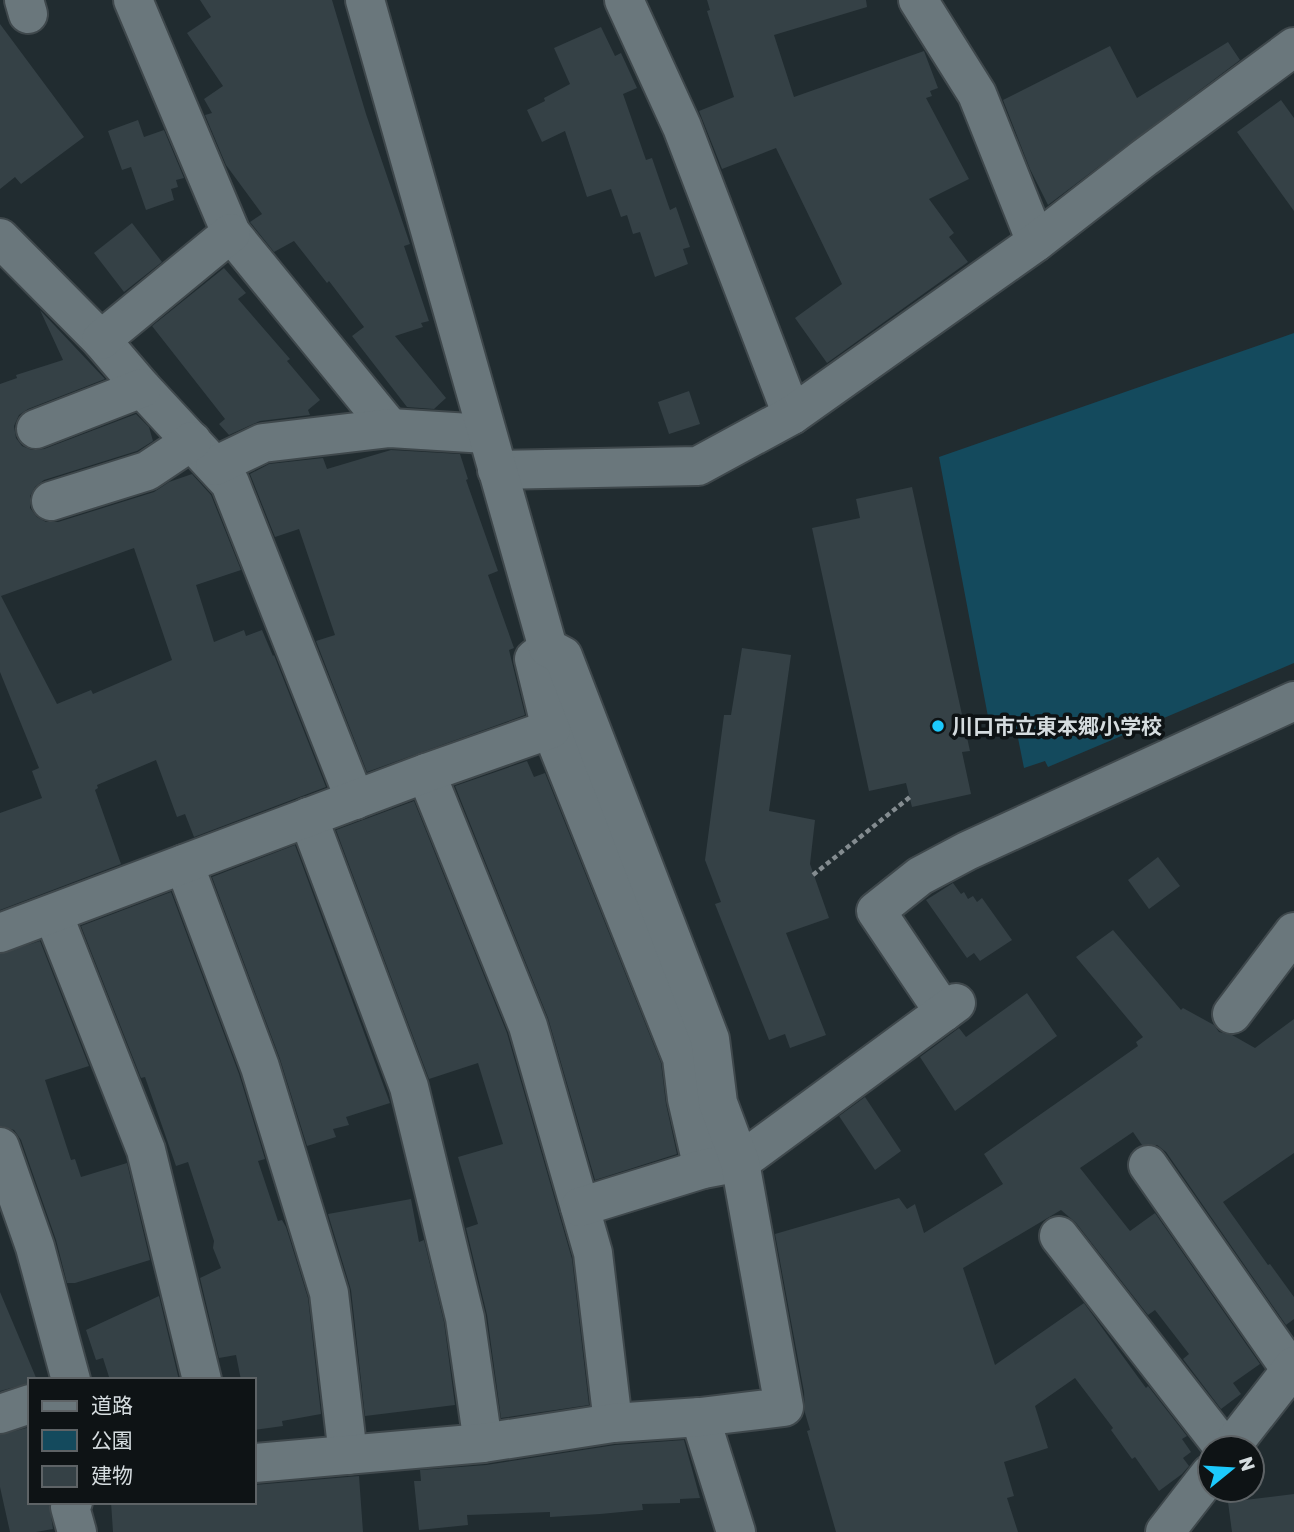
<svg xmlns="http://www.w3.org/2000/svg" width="1294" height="1532" viewBox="0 0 1294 1532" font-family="Rubik,'Noto Sans JP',sans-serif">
<rect width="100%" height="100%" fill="#212c30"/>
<polygon fill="#144a5d" points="1294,333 1294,663 1048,767 1045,761 1024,768 1014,718 989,722 939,457"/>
<g fill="#354146" fill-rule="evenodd">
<polygon points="200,0 332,0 366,114 410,244 404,246 429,321 421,323 423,327 395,336 446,398 434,409 407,407 352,336 364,327 329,281 327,283 294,241 274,252 250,222 262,214 226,165 205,115 212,113 204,99 223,86 187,33 211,17"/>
<polygon points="707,0 866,0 867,7 774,35 794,97 924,51 938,88 930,91 932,96 926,98 969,179 929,199 954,233 949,237 968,262 827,363 795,318 842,284 776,148 722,169 699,111 734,97 707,11 710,10"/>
<polygon points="0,24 84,137 21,184 15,177 0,189"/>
<polygon points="601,27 615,56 621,53 637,88 623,94 646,160 652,158 670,210 676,207 690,247 683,249 688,264 655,277 640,232 633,234 627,215 621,217 611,189 587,197 565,131 542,142 527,110 545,101 544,98 570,84 554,48"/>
<polygon points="1228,42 1240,60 1048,205 1030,169 1003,100 1110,46 1137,98"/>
<polygon points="1281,100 1294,118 1294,211 1237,132"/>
<polygon points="138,120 144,137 164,130 184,178 176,180 178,187 171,189 174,200 146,210 131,167 122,170 108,131"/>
<polygon points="132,223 162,262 124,292 94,253"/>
<polygon points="224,268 246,293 238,299 290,359 287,361 320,400 308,410 310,415 260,421 229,435 219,424 225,419 152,326"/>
<path d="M 40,310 L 105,379 L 28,409 L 19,415 L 14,426 L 16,438 L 22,446 L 32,450 L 44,449 L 136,414 L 149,427 L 153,441 L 137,451 L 44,480 L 35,487 L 30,496 L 30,508 L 37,517 L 46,522 L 58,522 L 154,492 L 169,482 L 192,474 L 211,495 L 241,570 L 196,585 L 214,642 L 244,630 L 246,636 L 262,630 L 273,656 L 274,655 L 326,787 L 194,837 L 185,814 L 177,817 L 156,760 L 97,785 L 98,788 L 95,790 L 121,864 L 0,910 L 0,813 L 42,798 L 32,771 L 39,768 L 0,672 L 0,384 L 17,378 L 16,375 L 63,360 ZM 134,548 L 172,660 L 93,694 L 91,690 L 57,704 L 1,596 Z"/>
<polygon points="689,391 700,424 669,434 658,402"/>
<polygon points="391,450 460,454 468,479 466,480 498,571 488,575 514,648 509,650 525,715 367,772 316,641 335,635 299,529 275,537 250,474 269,464 323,458 327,469"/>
<polygon points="912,487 970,751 962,752 971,794 912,807 906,783 869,791 812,528 860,518 856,499"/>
<polygon points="742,648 791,655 769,811 815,820 810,864 829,918 786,933 826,1035 790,1048 785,1034 769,1040 715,904 721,902 705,860 724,715 731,715"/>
<polygon points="527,761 534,777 545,773 661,1063 666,1104 677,1154 595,1180 548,1018 455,786"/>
<polygon points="414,801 507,1033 572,1259 589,1405 501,1418 487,1315 466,1228 478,1224 458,1157 503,1144 478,1063 429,1079 336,830"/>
<polygon points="295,845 390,1103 346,1117 349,1125 333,1129 336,1137 307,1146 280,1059 212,877"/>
<polygon points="1158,857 1180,886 1149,909 1128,880"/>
<polygon points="953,883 961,894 964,892 968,899 973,896 977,902 982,898 1012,940 980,961 974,953 967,958 926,900"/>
<polygon points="171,892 239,1074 265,1159 258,1161 278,1221 282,1220 286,1227 308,1298 321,1414 282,1421 283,1426 254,1430 254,1380 241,1380 236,1355 219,1358 200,1278 221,1268 213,1248 214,1241 188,1162 176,1166 145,1077 141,1078 81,926"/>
<polygon points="1113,930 1181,1010 1183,1008 1214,1025 1219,1032 1232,1035 1255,1048 1294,1019 1294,1153 1223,1202 1268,1265 1270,1264 1294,1297 1294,1319 1286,1325 1166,1152 1157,1145 1142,1145 1133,1132 1080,1168 1130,1231 1155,1213 1260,1364 1233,1383 1241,1394 1221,1409 1183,1359 1189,1354 1155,1310 1148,1315 1076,1223 1061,1210 963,1268 995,1365 1084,1303 1146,1388 1148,1386 1187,1436 1182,1439 1191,1452 1183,1458 1189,1466 1182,1474 1159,1491 1135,1457 1132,1459 1111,1430 1113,1428 1075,1378 1035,1406 1048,1448 1004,1462 1014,1496 1007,1498 1018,1532 836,1532 807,1431 810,1430 805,1413 804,1392 775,1234 899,1198 907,1209 915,1204 924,1233 1003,1184 984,1154 1138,1046 1136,1042 1143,1037 1076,957"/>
<polygon points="40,941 89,1066 45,1080 71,1160 75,1159 81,1177 127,1163 150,1260 75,1283 67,1283 56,1240 21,1140 14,1130 0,1126 0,954"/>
<polygon points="1027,993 1057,1036 955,1111 920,1057 959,1028 966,1037"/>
<polygon points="865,1097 901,1151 875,1170 839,1116"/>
<polygon points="411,1199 419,1242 424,1240 444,1322 455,1405 365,1416 351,1290 328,1214"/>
<polygon points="0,1292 37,1380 30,1380 30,1383 0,1391"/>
<polygon points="159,1296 179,1380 110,1380 103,1358 96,1360 86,1330"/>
<polygon points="30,1427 30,1502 49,1502 53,1529 36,1532 10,1532 0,1487 0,1435"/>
<polygon points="684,1440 700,1498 680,1499 680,1503 642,1504 643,1510 600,1514 550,1517 550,1512 467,1515 468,1525 419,1530 414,1481 421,1481 420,1470 486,1465 615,1445"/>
<polygon points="359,1476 363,1532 113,1532 111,1502 254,1502 254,1485"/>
<polygon points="1294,1494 1294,1532 1232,1532 1228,1502"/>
</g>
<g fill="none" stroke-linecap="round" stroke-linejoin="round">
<defs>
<g id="minor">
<polyline points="24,0 28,14"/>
<polyline points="133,0 231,233 390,428"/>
<polyline points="624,0 682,127 792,415"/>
<polyline points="918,0 977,94 1036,242"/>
<polyline points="0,238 101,340 142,388 230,483 355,800"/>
<polyline points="101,340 231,233"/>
<polyline points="36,429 142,388"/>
<polyline points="215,466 263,443 390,428 486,434"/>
<polyline points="497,470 698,466 792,415 1036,242 1144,158 1294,47"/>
<polyline points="51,501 147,471 192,441"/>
<polyline points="551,729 682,1058 687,1099 703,1169"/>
<polyline points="426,773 528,1026 593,1253 613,1423"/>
<polyline points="308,817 409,1087 465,1318 483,1443"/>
<polyline points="184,864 260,1067 329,1293 348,1455"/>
<polyline points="53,914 146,1150 202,1380"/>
<polyline points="0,933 426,773 551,729 534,659 548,648"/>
<polyline points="944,1012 876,911 920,876 967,851 1294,701"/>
<polyline points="1232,1014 1294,932"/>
<polyline points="0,1147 35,1247 71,1380"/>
<polyline points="1148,1165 1291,1370"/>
<polyline points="580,1207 703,1169 740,1162 956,1003"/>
<polyline points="1059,1236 1224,1448"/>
<polyline points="0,1414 30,1404"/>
<polyline points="700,1417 736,1532"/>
<polyline points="1230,1448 1294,1366"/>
<polyline points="254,1463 483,1443 613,1423 700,1417 784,1407 740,1162 718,1103 710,1039 563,656 548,648 365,0"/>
<polyline points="73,1502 70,1507 77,1532"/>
<polyline points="1165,1532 1210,1474"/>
</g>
</defs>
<use href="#minor" stroke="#3f484c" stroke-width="42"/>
<polyline stroke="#848c90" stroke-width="4.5" stroke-dasharray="5 3.5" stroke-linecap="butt" points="813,875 910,797"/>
<use href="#minor" stroke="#6a777c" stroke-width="38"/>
</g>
<circle fill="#1cc9fc" stroke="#0e1315" stroke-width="2.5" cx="938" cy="726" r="7"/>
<g text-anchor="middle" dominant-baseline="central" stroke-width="7" stroke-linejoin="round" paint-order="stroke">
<g font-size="21" font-weight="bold" fill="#d5dcdf" stroke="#0e1315" text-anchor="start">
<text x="952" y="726">川口市立東本郷小学校</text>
</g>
</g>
<rect x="28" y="1378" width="228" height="126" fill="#0e1315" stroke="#5e6366" stroke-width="2"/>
<rect x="42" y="1401" width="35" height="10" fill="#6a777c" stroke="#5e6366" stroke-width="2"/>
<text x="91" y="1413" font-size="21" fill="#d5dcdf">道路</text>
<rect x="42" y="1430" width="35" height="21" fill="#144a5d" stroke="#5e6366" stroke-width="2"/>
<text x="91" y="1448" font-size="21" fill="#d5dcdf">公園</text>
<rect x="42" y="1466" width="35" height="21" fill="#354146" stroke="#5e6366" stroke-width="2"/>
<text x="91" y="1483" font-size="21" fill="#d5dcdf">建物</text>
<g transform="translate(1231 1469) rotate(72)"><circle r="33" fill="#0e1315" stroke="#5e6366" stroke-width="2"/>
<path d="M0-5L12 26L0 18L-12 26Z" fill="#1cc9fc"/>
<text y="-10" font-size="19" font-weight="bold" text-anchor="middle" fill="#d5dcdf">N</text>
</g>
</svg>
